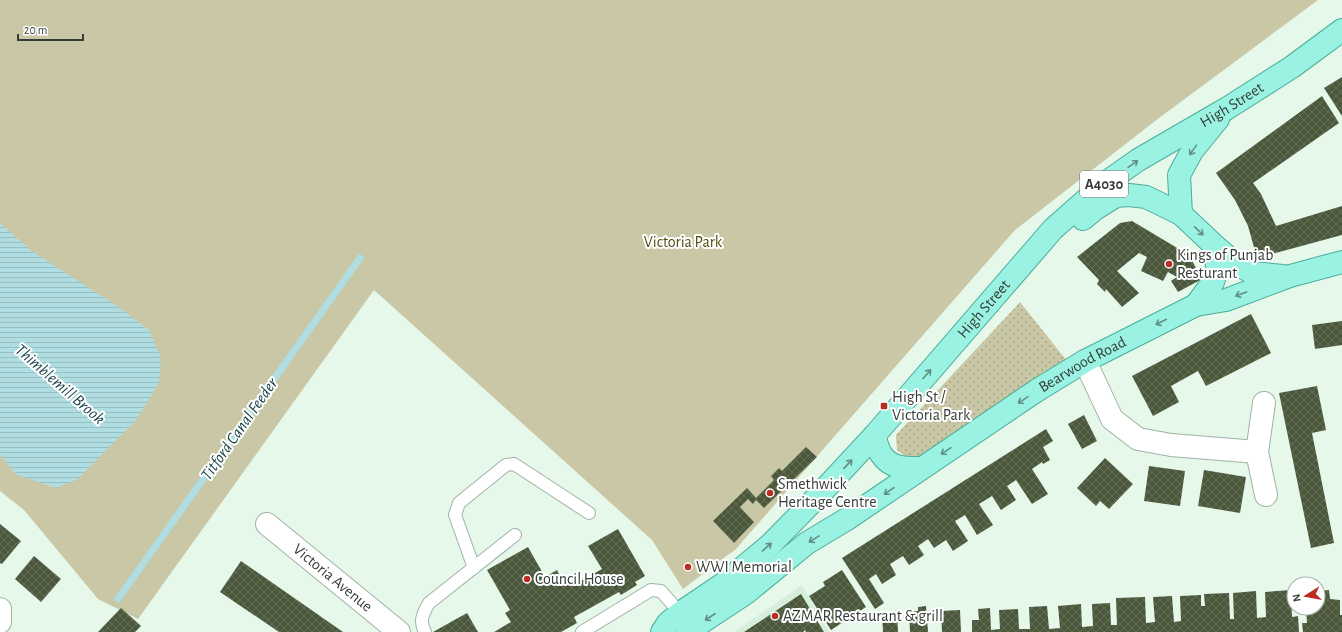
<svg xmlns="http://www.w3.org/2000/svg" width="1342" height="632" viewBox="0 0 1342 632" font-family="'Alegreya Sans',sans-serif">
<defs>
<pattern id="grass-dots" width="8" height="8" patternUnits="userSpaceOnUse"><rect width="8" height="8" fill="#c9c7a5"/><path d="M2 2h.1M6 6h.1" fill="none" stroke="#a4a387" stroke-width="1.8" stroke-linecap="round"/></pattern>
<pattern id="water-rules" width="6" height="5" patternUnits="userSpaceOnUse"><rect width="6" height="5" fill="#afdde1"/><path d="M0 2.5h6" fill="none" stroke="#97bfc2"/></pattern>
<pattern id="building-cross-hatch" width="8" height="8" patternUnits="userSpaceOnUse"><rect width="8" height="8" fill="#4b583c"/><path d="M0 0l8 8M0 8l8-8" fill="none" stroke="#636e57"/></pattern>
</defs>
<rect width="100%" height="100%" fill="#e6f8ea"/>
<polygon fill="#d5efdc" points="802,585 829,632 734,632"/>
<polygon fill="url(#grass-dots)" points="1020,302 1067,361 928,456 910,460 897,450 896,435"/>
<polygon fill="#c9c7a5" points="0,0 1318,0 1159,118 1015,230 735,550 729,554 683,589 652,540 374,290 138,619 98,599 24,510 0,491"/>
<polygon fill="url(#water-rules)" points="0,223 30,250 120,308 149,330 161,358 159,383 137,419 78,479 56,488 15,474 0,454"/>
<g fill="none" stroke-linecap="round" stroke-linejoin="round">
<polyline stroke="#afdde1" stroke-width="7" points="118,599 360,258"/>
</g>
<g fill="url(#building-cross-hatch)">
<polygon points="1342,77 1342,116 1324,88"/>
<polygon points="1322,96 1339,123 1253,183 1261,194 1276,226 1342,206 1342,235 1257,258 1248,226 1235,200 1216,173"/>
<polygon points="1132,221 1189,255 1202,279 1178,292 1171,281 1177,277 1168,272 1163,281 1141,271 1147,257 1139,253 1117,271 1139,293 1122,307 1106,289 1105,292 1097,284 1099,280 1077,257 1120,223"/>
<polygon points="1251,314 1271,353 1206,386 1198,371 1171,386 1179,402 1153,416 1132,376"/>
<polygon points="1342,321 1342,345 1315,349 1312,325"/>
<polygon points="1317,386 1326,430 1312,433 1334,543 1311,548 1279,393"/>
<polygon points="1084,415 1097,441 1082,449 1068,424"/>
<polygon points="1046,429 1053,441 1043,447 1050,460 1043,464 1042,462 1032,469 1048,494 1032,504 1016,480 1007,486 1016,500 1001,510 992,496 979,504 993,525 977,535 965,515 955,521 968,541 953,551 946,540 934,548 928,539 918,546 924,555 909,565 903,556 890,564 896,575 882,584 876,574 869,579 884,603 875,609 842,558"/>
<polygon points="806,447 817,457 764,508 756,500 753,504 748,499 740,507 754,522 734,543 713,521 747,488 756,498 774,480 771,476 779,468 782,471"/>
<polygon points="1105,458 1133,484 1109,509 1100,501 1096,506 1077,488"/>
<polygon points="1149,466 1185,471 1180,506 1144,501"/>
<polygon points="1204,470 1246,477 1240,513 1198,506"/>
<polygon points="0,524 21,541 2,564 0,563"/>
<polygon points="618,529 645,576 635,582 637,585 621,595 619,592 574,617 577,623 561,632 494,632 511,622 505,613 510,610 487,570 528,547 545,577 557,570 562,580 567,578 572,586 602,569 588,546"/>
<polygon points="34,556 61,579 41,602 15,579"/>
<polygon points="241,561 343,632 279,632 220,592"/>
<polygon points="842,570 866,607 831,630 809,596 825,586 823,582"/>
<polygon points="1291,590 1292,617 1298,616 1299,632 972,632 972,620 979,620 978,609 990,608 991,630 1000,629 999,610 1018,609 1019,629 1030,629 1029,607 1047,606 1049,629 1060,628 1058,606 1081,604 1082,627 1093,626 1092,604 1110,603 1111,625 1117,625 1116,598 1145,597 1146,623 1155,622 1153,597 1172,596 1174,622 1181,621 1180,596 1201,595 1201,606 1205,606 1204,594 1229,593 1230,619 1234,619 1233,593 1256,591 1257,618 1266,617 1265,592"/>
<polygon points="1329,590 1330,599 1340,600 1340,615 1342,615 1342,632 1303,632 1302,623 1307,623 1306,608 1318,608 1318,591"/>
<polygon points="801,594 824,632 806,632 805,630 803,632 744,632"/>
<polygon points="926,606 928,632 910,632 909,612 918,611 918,607"/>
<polygon points="121,608 141,626 135,632 98,632"/>
<polygon points="960,610 961,632 942,632 941,611"/>
<polygon points="467,613 478,632 433,632 458,618"/>
<polygon points="882,613 897,613 898,632 883,632"/>
</g>
<g fill="none" stroke-linecap="round" stroke-linejoin="round">
<defs>
<g id="lane">
<polyline points="474,568 455,515 459,503 506,465 514,464 589,513"/>
<path d="M 425,632 C 419,621 423,613 429,603 L 515,535"/>
<polyline points="582,632 651,590 661,591 680,613"/>
</g>
<g id="street">
<polyline points="1085,361 1112,419 1138,439 1171,445 1257,452"/>
<polyline points="1264,403 1257,452 1266,495"/>
<path id="s1" d="M 267,524 L 399,632"/>
<polyline points="0,609 0,622"/>
</g>
<g id="primary">
<polyline points="1181,214 1179,175 1192,151 1218,119"/>
<polyline points="1083,219 1095,209 1116,196 1129,195 1146,197 1181,214 1216,247 1236,264 1253,273 1283,276"/>
<polyline points="1196,305 1213,282 1217,269 1216,247"/>
<path d="M 874,436 C 876,441 878,449 881,454 C 891,469 905,468 921,468"/>
<path id="s2" d="M 662,632 L 668,623 L 680,613 L 723,584 L 770,545 L 822,492 L 874,436 L 1053,229 L 1104,184 L 1138,160 L 1226,109 L 1292,67 L 1342,30"/>
<path id="s3" d="M 687,632 L 746,593 L 807,543 L 847,519 L 1036,391 L 1085,361 L 1196,305 L 1226,300 L 1290,276 L 1342,262"/>
</g>
</defs>
<use href="#lane" stroke="#a0b2a5" stroke-width="14"/>
<use href="#street" stroke="#a0b2a5" stroke-width="24"/>
<use href="#primary" stroke="#4bad9a" stroke-width="24"/>
<use href="#lane" stroke="#fff" stroke-width="12"/>
<use href="#street" stroke="#fff" stroke-width="22"/>
<use href="#primary" stroke="#9af2e2" stroke-width="22"/>
</g>
<defs><path id="oneway-shaft" d="M-6 0H5M1.5-3L5.5 0L1.5 3" fill="none" stroke-width="1.6" stroke-linecap="round" stroke-linejoin="round"/></defs>
<g stroke="#638e84">
<use href="#oneway-shaft" transform="translate(1193 150) rotate(125)"/>
<use href="#oneway-shaft" transform="translate(1133 164) rotate(-35)"/>
<use href="#oneway-shaft" transform="translate(1199 231) rotate(44)"/>
<use href="#oneway-shaft" transform="translate(1241 294) rotate(160)"/>
<use href="#oneway-shaft" transform="translate(1161 322) rotate(153)"/>
<use href="#oneway-shaft" transform="translate(927 374) rotate(-49)"/>
<use href="#oneway-shaft" transform="translate(1023 400) rotate(146)"/>
<use href="#oneway-shaft" transform="translate(946 451) rotate(146)"/>
<use href="#oneway-shaft" transform="translate(848 464) rotate(-47)"/>
<use href="#oneway-shaft" transform="translate(889 491) rotate(145)"/>
<use href="#oneway-shaft" transform="translate(814 539) rotate(149)"/>
<use href="#oneway-shaft" transform="translate(767 547) rotate(-41)"/>
<use href="#oneway-shaft" transform="translate(710 617) rotate(147)"/>
</g>
<g fill="#ba2d21" stroke="#fff" stroke-width="1.5">
<circle cx="1169" cy="264" r="4"/>
<rect x="880" y="402" width="8" height="8" rx="2"/>
<circle cx="770" cy="493" r="4"/>
<circle cx="688" cy="567" r="4"/>
<circle cx="527" cy="579" r="4"/>
<circle cx="775" cy="616" r="4"/>
</g>
<g text-anchor="middle" dominant-baseline="central" stroke-width="4" stroke-linejoin="round" paint-order="stroke">
<rect fill="#fff" stroke="#727774" stroke-width="1" x="1080" y="171" width="48" height="26" rx="3"/>
<g font-size="15" font-weight="bold" fill="#363d38">
<text x="1104" y="184">A4030</text>
</g>
<g font-size="16" fill="#363d38" stroke="#fff">
<text stroke="none"><textPath href="#s2" startOffset="782">High Street</textPath></text>
<text stroke="none"><textPath href="#s2" startOffset="458">High Street</textPath></text>
<text stroke="none"><textPath href="#s3" startOffset="478">Bearwood Road</textPath></text>
<text stroke="none"><textPath href="#s1" startOffset="85">Victoria Avenue</textPath></text>
</g>
<g font-size="16" fill="#544e13" stroke="#fff">
<text x="683" y="242">Victoria Park</text>
</g>
<g font-size="16" fill="#363d38" stroke="#fff" text-anchor="start">
<text x="1177" y="255">Kings of Punjab<tspan x="1177" dy="18">Resturant</tspan></text>
<text x="892" y="397">High St /<tspan x="892" dy="18">Victoria Park</tspan></text>
<text x="778" y="484">Smethwick<tspan x="778" dy="18">Heritage Centre</tspan></text>
<text x="696" y="567">WWI Memorial</text>
<text x="535" y="579">Council House</text>
<text x="783" y="616">AZMAR Restaurant &amp; grill</text>
</g>
<g font-size="17" font-style="italic" fill="#133e42" stroke="#fff">
<text transform="translate(60 384) rotate(41)">Thimblemill Brook</text>
<text transform="translate(239 429) rotate(-55)">Titford Canal Feeder</text>
</g>
</g>
<g transform="translate(1306 596) rotate(259)"><circle r="19" fill="#ffffff" stroke="#afb1af"/>
<path d="M0-3L7 15L0 10L-7 15Z" fill="#ba2d21"/>
<text y="-6" font-size="11" font-weight="bold" text-anchor="middle" fill="#363d38">N</text>
</g>
<path d="M18 34v6h65v-6" fill="none" stroke="#363d38" stroke-width="2"/>
<text x="24" y="34" font-size="12" fill="#363d38" stroke="#ffffff" stroke-width="3" paint-order="stroke">20 m</text>
</svg>
